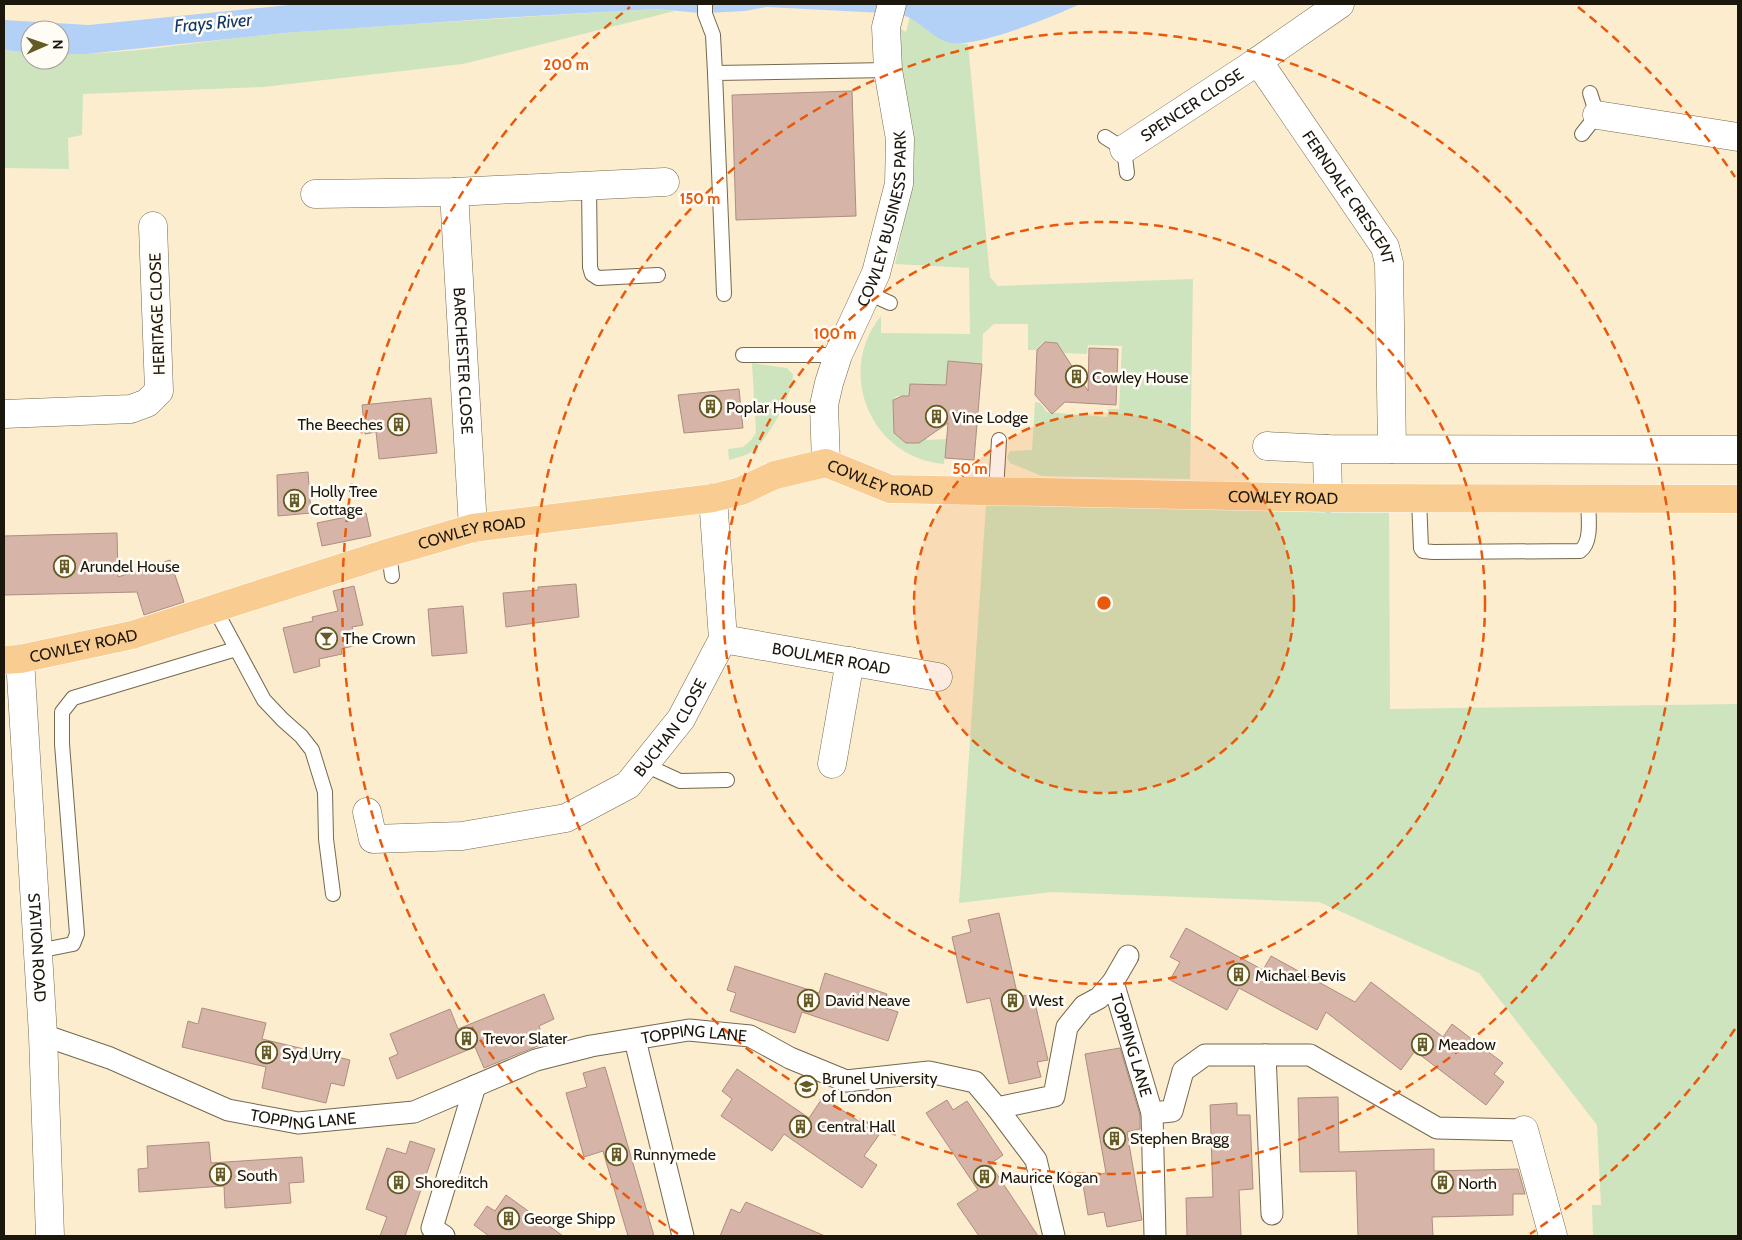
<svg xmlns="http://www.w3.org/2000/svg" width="1742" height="1240" viewBox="0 0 1742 1240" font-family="Cabin,sans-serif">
<rect width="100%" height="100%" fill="#fcedcf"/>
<g fill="#cee4bf">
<path d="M 656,9 L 675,11 L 463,64 L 263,87 L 83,94 L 82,135 L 68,138 L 69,169 L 4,168 L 4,50 L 30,53 L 30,60 L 60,60 L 60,54 C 136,55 211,39 286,33 C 409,23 533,17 656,9 Z"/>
<path d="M 910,16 C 931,32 941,43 968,44 L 990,277 L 998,286 L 1193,279 L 1190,479 L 1042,476 L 1010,463 L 1007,457 L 1010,451 L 1032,450 L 1035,402 L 1040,403 L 1047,412 L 1107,417 L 1108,409 L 1119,409 L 1122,346 L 1088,345 L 1087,354 L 1064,353 L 1057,343 L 1044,342 L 1037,350 L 1028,350 L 1028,324 L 994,324 L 983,334 L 982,364 L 948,361 L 945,400 L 915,398 L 916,384 L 910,384 L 909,396 L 897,396 L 893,399 L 894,433 L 906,443 L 919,443 L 927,437 L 927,440 L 947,439 L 944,464 C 871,458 835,372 881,316 L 881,333 L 970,334 L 969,268 L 895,264 L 914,176 L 914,136 L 903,84 L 900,54 L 901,29 L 906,32 Z"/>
<path d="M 752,363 L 787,368 L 793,374 C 793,395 768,440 751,452 C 745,456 736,458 729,460 L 728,449 L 743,447 L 751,440 L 756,433 Z"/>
<polygon points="987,491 1389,503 1390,709 1738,704 1738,1236 1593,1236 1592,1205 1601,1205 1597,1125 1479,973 1319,902 1052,892 959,903"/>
</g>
<g fill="#b3d1f7">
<polygon points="299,4 700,4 700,13 656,9 500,18 284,33 86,54 60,54 60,30 30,30 30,53 4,50 4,20 89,25"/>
<polygon points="707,4 886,4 884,13 766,7 745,11 707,13"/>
<path d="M 900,4 L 1080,4 C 1055,16 976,48 951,43 C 931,39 920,18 898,14 Z"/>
</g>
<g fill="#d6b5a8" stroke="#ad8d80">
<polygon points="852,91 856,216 736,220 732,95"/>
<polygon points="1045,342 1057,343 1088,391 1089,348 1118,349 1116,405 1065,402 1052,414 1035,395 1037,350"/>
<polygon points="948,361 982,364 974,460 945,458 948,423 919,443 906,443 894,433 893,400 902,396 909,396 910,384 946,385"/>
<polygon points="739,389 743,428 684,433 678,395"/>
<polygon points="431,398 437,453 379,459 376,432 365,434 362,405"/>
<polygon points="308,472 311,513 278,516 277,475"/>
<polygon points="366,513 371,536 322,546 317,523"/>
<polygon points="117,533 118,577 170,560 184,602 144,615 137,592 4,595 4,536"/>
<polygon points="576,584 579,617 506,627 503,593 538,590 538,587"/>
<polygon points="354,586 363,625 352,627 357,645 341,649 342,654 319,659 320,666 294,673 283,628 313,621 312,617 338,611 333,591"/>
<polygon points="463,606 467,653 432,656 428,609"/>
<polygon points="999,913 1018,997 1033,994 1048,1060 1037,1062 1041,1077 1009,1084 990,998 967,1003 952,937 971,932 968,920"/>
<polygon points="1186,928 1263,970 1271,956 1355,1002 1371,982 1443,1037 1452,1024 1503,1063 1494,1074 1504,1082 1486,1105 1415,1051 1401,1070 1326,1012 1317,1030 1239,988 1227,1010 1170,980 1180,962 1170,957"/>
<polygon points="735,966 819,993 825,973 887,994 883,1007 898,1012 888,1041 802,1012 795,1033 730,1011 736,993 727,990"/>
<polygon points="544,994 554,1019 539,1026 545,1043 484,1068 475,1047 397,1079 389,1058 398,1054 390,1034 450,1009 458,1029"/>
<polygon points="202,1008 266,1023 262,1039 350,1060 344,1086 331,1083 326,1103 262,1088 266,1067 182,1047 188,1021 198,1024"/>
<polygon points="1120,1048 1140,1115 1140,1129 1127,1132 1142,1220 1107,1227 1104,1212 1088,1215 1082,1178 1106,1173 1085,1054"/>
<polygon points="605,1067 654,1236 628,1236 603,1151 584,1157 566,1093 587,1087 583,1073"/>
<polygon points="737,1069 809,1118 823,1097 879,1135 864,1156 877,1165 862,1188 784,1134 772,1151 721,1116 732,1099 722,1091"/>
<polygon points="1338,1097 1339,1152 1434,1149 1434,1171 1518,1169 1525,1194 1513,1194 1513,1215 1432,1217 1433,1236 1358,1236 1356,1171 1300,1172 1298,1098"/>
<polygon points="947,1100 953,1110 967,1101 1003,1155 990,1164 1038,1236 979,1236 957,1204 978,1190 926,1113"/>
<polygon points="1237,1103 1237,1115 1250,1115 1253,1189 1239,1190 1241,1236 1187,1236 1186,1198 1213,1197 1210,1105"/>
<polygon points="410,1141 435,1149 405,1236 380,1236 387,1217 366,1209 387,1148 406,1154"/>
<polygon points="209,1142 211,1163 302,1157 304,1182 289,1183 291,1203 225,1208 224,1186 139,1192 138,1169 148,1168 147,1146"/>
<polygon points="506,1195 563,1236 489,1236 474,1225 487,1206 495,1211"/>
<polygon points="746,1202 825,1236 720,1236 731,1209 740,1213"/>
</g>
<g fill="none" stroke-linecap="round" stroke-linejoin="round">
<defs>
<g id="service">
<polyline points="705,4 705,14 713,35 715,73"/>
<polyline points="1582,134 1597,115 1590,93"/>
<polyline points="1105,137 1124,149 1127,173"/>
<polyline points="589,186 590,267 592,274 598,278 658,275"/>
<polyline points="868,293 890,303"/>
<polyline points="724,294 715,73 888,70"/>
<polyline points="743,355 838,355"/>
<polyline points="996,491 999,440"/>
<path d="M 1419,499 L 1421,548 L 1423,551 L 1433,552 L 1580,551 C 1593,542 1588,514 1588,500"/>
<polyline points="389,553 392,576"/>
<polyline points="215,609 264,700 283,720 301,736 312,750 325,792 326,839 333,894"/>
<polyline points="645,765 680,781 727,780"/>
<polyline points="38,951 73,944 77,934 62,744 62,712 73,698 236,649"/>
</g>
<g id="pedestrian">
<polyline points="1113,982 1128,956"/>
<path id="s1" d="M 43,1035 L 110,1058 L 228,1110 L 298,1123 L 414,1112 L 536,1060 L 591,1046 L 689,1030 L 750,1036 L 790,1058 L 846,1081 L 929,1072 L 975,1082 L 997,1108 L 1054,1096 L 1067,1027 L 1084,1006 L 1099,998 L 1113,982 L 1152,1113 L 1172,1111 L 1183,1071 L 1205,1055 L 1310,1055 L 1437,1128 L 1524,1130"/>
<polyline points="635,1040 683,1236"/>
<polyline points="1265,1055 1272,1214"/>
<polyline points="997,1108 1036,1160 1054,1236"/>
<polyline points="1152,1113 1155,1236"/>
<polyline points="444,1236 432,1228 475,1086"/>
</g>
<g id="minor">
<path id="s2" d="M 1340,4 L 1258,61 L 1385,247 L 1389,263 L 1392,449"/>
<polyline points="1597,115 1738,137"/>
<path id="s3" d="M 1124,149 L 1258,61"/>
<path id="s4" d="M 454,192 L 473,528"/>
<polyline points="315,194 454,192 665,182"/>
<polyline points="4,414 131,409 147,403 159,391 153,226"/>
<polyline points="1267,446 1327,449 1738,450"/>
<polyline points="1327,449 1328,498"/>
<path id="s5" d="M 826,463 L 824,405 L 829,383 L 838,355 L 876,273 L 899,184 L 900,139 L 888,70 L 886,27 L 892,4"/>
<path id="s6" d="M 723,639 L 938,677"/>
<polyline points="832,764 850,661"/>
<path id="s7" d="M 367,812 L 373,839 L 462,836 L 566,818 L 628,785 L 681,719 L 723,639 L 713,498"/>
<polyline points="1524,1130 1553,1236"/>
</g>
<g id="tertiary">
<path id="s8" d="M 20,659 L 43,1035 L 50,1236"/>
</g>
<g id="primary">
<path id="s9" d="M 4,660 L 20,659 L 132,635 L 384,554 L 473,528 L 713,498 L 741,491 L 775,475 L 826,463 L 890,489 L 1328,498 L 1738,499"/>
</g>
</defs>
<use href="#service" stroke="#75684d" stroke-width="16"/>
<use href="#pedestrian" stroke="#75684d" stroke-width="23"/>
<use href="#minor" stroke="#75684d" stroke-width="29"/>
<use href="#tertiary" stroke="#75684d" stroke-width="29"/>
<use href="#primary" stroke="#fff" stroke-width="29"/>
<use href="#service" stroke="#fff" stroke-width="14"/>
<use href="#pedestrian" stroke="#fff" stroke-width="21"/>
<use href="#minor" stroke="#fff" stroke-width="28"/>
<use href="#tertiary" stroke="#fff" stroke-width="28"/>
<use href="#primary" stroke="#f9cc91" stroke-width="28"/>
</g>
<circle cx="1104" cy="603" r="190" fill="#e8590c" fill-opacity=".12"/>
<g fill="none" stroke="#e8590c" stroke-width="2.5" stroke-dasharray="9 6">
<circle cx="1104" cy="603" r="190"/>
<circle cx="1104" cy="603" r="381"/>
<circle cx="1104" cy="603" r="571"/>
<path d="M1735 1029A761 761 0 0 1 1530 1234M678 1234A761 761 0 0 1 630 7M1578 7A761 761 0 0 1 1735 177"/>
</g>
<defs>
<symbol id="building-ring" viewBox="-11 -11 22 22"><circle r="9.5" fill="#fffcf6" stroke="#655b27" stroke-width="1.5"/><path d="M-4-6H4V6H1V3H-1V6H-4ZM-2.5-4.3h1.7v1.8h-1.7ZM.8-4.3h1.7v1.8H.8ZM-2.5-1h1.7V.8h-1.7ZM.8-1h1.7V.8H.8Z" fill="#655b27"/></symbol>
<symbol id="bar-ring" viewBox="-11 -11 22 22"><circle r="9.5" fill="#fffcf6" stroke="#655b27" stroke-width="1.5"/><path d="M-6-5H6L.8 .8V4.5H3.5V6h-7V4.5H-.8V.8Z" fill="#655b27"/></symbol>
<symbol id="university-ring" viewBox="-11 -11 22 22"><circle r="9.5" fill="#fffcf6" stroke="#655b27" stroke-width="1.5"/><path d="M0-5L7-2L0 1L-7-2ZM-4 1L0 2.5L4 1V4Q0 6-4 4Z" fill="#655b27"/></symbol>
</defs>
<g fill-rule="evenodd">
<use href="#building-ring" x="1064" y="364" width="25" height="25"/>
<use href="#building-ring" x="698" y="394" width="25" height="25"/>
<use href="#building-ring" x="924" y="404" width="25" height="25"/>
<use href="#building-ring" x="386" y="412" width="25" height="25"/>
<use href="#building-ring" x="282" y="488" width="25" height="25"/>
<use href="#building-ring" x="52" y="554" width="25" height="25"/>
<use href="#bar-ring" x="314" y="626" width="25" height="25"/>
<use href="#building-ring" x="1226" y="962" width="25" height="25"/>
<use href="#building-ring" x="796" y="988" width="25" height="25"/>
<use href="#building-ring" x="1000" y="988" width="25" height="25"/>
<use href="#building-ring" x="454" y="1026" width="25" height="25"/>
<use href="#building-ring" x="1410" y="1032" width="25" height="25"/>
<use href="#building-ring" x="254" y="1040" width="25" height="25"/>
<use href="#university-ring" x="794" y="1074" width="25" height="25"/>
<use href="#building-ring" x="788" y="1114" width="25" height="25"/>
<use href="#building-ring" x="1102" y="1126" width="25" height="25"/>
<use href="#building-ring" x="604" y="1142" width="25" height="25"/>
<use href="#building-ring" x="208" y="1162" width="25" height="25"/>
<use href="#building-ring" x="972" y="1164" width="25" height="25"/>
<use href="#building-ring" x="386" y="1170" width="25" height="25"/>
<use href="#building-ring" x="1430" y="1170" width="25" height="25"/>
<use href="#building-ring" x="496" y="1206" width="25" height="25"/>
</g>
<g text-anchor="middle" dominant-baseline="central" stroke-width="5" stroke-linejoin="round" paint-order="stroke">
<g font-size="16" fill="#1c170c" stroke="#fffcf6">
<text stroke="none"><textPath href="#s3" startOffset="81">SPENCER CLOSE</textPath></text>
<text stroke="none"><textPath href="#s2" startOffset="264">FERNDALE CRESCENT</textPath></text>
<text stroke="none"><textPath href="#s5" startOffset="255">COWLEY BUSINESS PARK</textPath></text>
<text transform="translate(157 314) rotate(-92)">HERITAGE CLOSE</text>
<text stroke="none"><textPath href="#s4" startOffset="169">BARCHESTER CLOSE</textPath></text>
<text stroke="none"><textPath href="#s9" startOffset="906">COWLEY ROAD</textPath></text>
<text stroke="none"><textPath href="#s9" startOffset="1311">COWLEY ROAD</textPath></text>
<text stroke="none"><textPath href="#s9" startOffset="486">COWLEY ROAD</textPath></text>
<text stroke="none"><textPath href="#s9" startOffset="81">COWLEY ROAD</textPath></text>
<text stroke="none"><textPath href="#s6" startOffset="110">BOULMER ROAD</textPath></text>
<text stroke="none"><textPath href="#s7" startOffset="364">BUCHAN CLOSE</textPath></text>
<text stroke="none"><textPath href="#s8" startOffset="289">STATION ROAD</textPath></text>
<text stroke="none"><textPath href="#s1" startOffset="681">TOPPING LANE</textPath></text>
<text stroke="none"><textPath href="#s1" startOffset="1268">TOPPING LANE</textPath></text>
<text stroke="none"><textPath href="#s1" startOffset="276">TOPPING LANE</textPath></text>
</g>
<g font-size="16" fill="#1c170c" stroke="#fffcf6" text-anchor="start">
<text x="1092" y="377">Cowley House</text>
<text x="726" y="407">Poplar House</text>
<text x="952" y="417">Vine Lodge</text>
<text x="383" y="424" text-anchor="end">The Beeches</text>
<text x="310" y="491">Holly Tree<tspan x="310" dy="18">Cottage</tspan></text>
<text x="80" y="566">Arundel House</text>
<text x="343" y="638">The Crown</text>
<text x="1255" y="975">Michael Bevis</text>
<text x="825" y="1000">David Neave</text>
<text x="1029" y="1000">West</text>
<text x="483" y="1038">Trevor Slater</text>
<text x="1438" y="1044">Meadow</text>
<text x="282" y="1053">Syd Urry</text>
<text x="822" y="1078">Brunel University<tspan x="822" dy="18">of London</tspan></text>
<text x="817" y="1126">Central Hall</text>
<text x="1130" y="1138">Stephen Bragg</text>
<text x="633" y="1154">Runnymede</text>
<text x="237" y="1175">South</text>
<text x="1000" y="1177">Maurice Kogan</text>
<text x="415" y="1182">Shoreditch</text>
<text x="1458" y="1183">North</text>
<text x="524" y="1218">George Shipp</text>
</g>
<g font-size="18" font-style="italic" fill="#123968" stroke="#fffcf6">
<text transform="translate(213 23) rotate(-5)">Frays River</text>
</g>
</g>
<circle cx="1104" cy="603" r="8" fill="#e8590c" stroke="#fffcf6" stroke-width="2.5"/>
<g font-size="15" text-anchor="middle" font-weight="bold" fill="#e8590c" stroke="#fffcf6" stroke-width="5" stroke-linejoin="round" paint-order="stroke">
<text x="566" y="70">200 m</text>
<text x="700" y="204">150 m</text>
<text x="835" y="339">100 m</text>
<text x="970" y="474">50 m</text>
</g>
<rect width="1742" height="1240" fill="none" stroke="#1c170c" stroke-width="10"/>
<g transform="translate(45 45) rotate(88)"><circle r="24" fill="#fffcf6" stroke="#a4a098"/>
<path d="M0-4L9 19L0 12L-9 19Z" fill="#655b27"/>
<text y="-8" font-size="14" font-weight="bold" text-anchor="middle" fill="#1c170c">N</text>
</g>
</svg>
